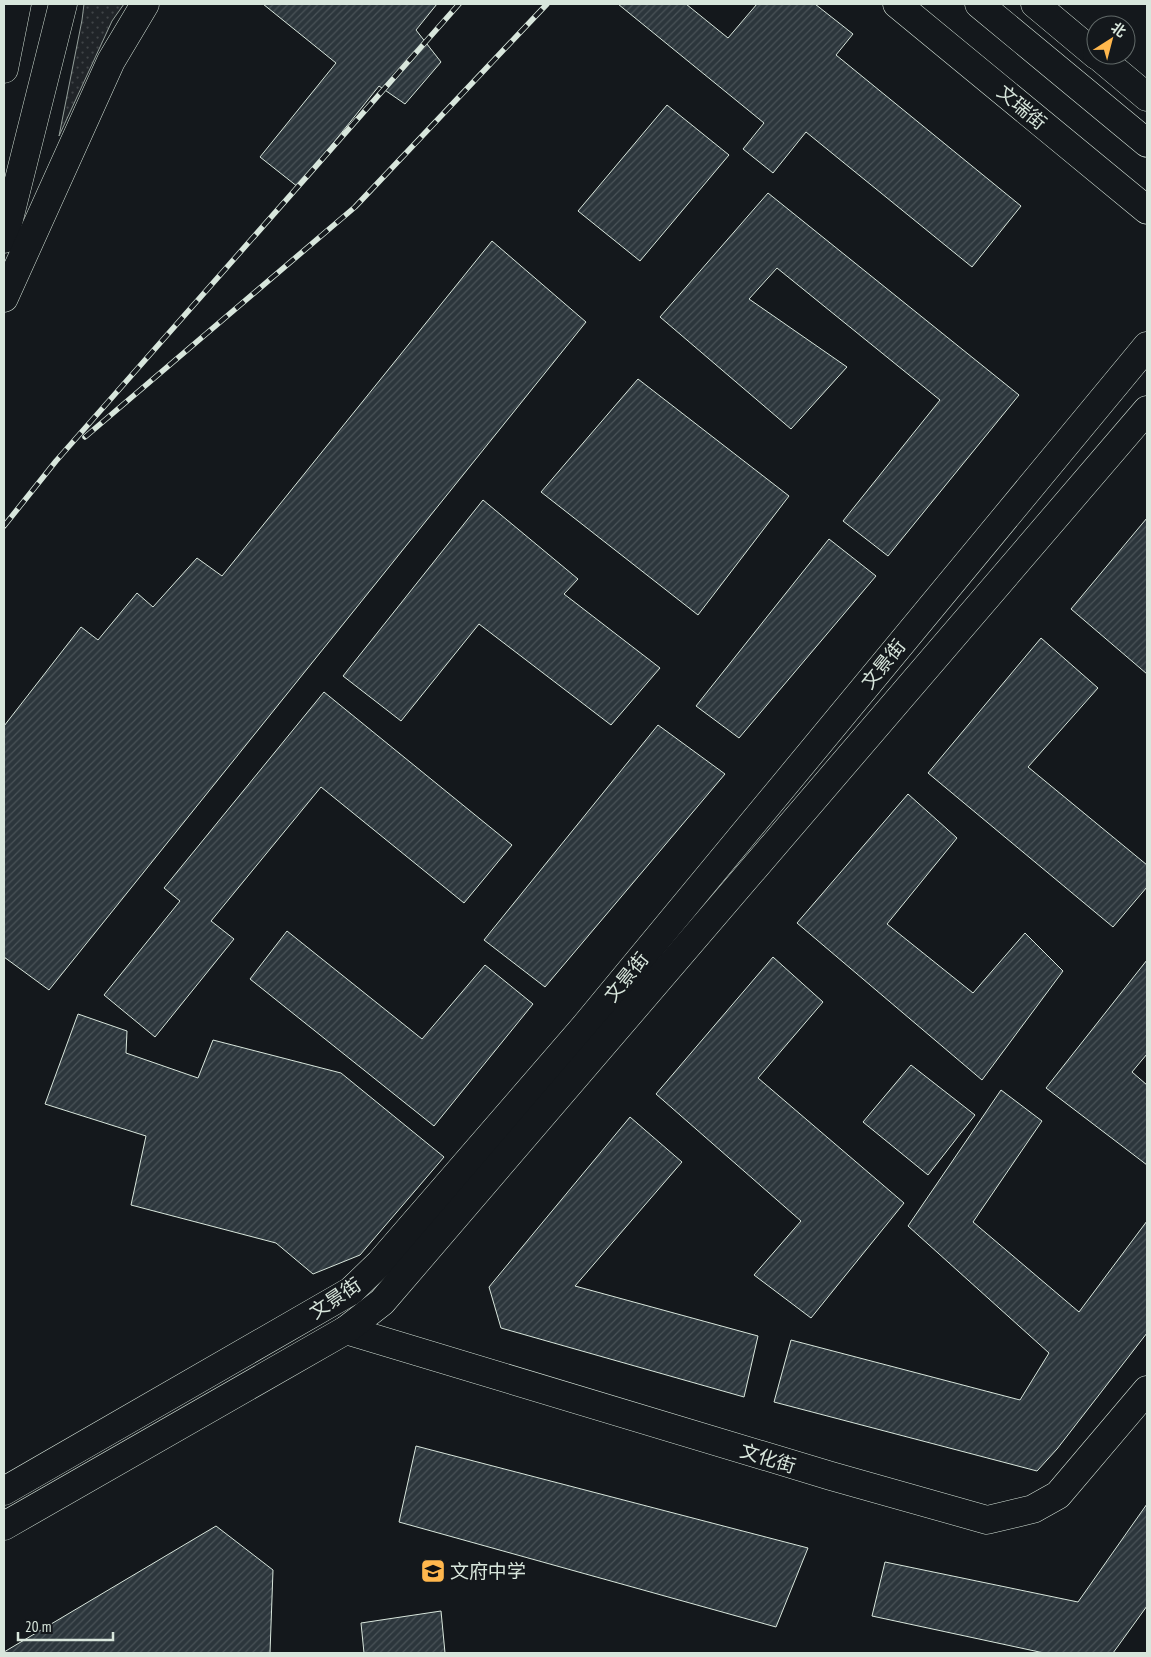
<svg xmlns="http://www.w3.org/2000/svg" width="1151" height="1657" viewBox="0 0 1151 1657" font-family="'PT Sans Narrow','Noto Sans SC',sans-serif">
<defs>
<pattern id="grass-dots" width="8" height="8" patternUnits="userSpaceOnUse" patternTransform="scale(1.25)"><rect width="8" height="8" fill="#202428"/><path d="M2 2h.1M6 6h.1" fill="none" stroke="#404447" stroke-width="1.8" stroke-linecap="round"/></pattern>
<pattern id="building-hatch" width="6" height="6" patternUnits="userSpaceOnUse" patternTransform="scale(1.25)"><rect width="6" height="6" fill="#2c363c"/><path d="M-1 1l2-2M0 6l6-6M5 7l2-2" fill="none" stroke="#4a5358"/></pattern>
</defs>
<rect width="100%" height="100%" fill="#14181c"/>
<polygon fill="url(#grass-dots)" stroke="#939e99" points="84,4 124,4 112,21 59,136 82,20"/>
<g fill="url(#building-hatch)" stroke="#d8e6dc">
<polygon points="263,4 437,4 416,30 441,62 405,104 379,86 298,187 260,157 336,63"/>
<polygon points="618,4 686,4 728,38 757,4 815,4 853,34 836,55 1021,206 972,267 806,132 773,173 743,149 764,123"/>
<polygon points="667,105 729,155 640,261 578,211"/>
<polygon points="768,193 1019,395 888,556 843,521 940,400 777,268 749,299 847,367 791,429 660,317"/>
<polygon points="492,241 586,322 49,990 4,957 4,726 81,627 98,640 137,593 153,607 197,558 222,576"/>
<polygon points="638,379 789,496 698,615 541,492"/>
<polygon points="483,500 578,579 564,594 660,668 611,725 479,624 401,721 343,676"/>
<polygon points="1147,518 1147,674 1071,609"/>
<polygon points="829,539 876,576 739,738 696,706"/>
<polygon points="1041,638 1098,688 1028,767 1147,865 1147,887 1113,927 928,773"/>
<polygon points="324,692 512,845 464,903 321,787 211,921 234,939 155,1037 104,995 180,901 164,888"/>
<polygon points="658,725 725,774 545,987 484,940"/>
<polygon points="908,794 957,838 887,924 973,993 1025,933 1063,971 982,1080 797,923"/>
<polygon points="287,931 422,1039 485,965 533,1004 434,1126 250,979"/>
<polygon points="773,957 823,1002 758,1078 904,1203 811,1318 754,1275 801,1221 656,1094"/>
<polygon points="1147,960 1147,1054 1132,1072 1147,1085 1147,1165 1046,1088"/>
<polygon points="78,1014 127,1031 126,1053 198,1078 213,1040 341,1073 444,1157 360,1255 313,1274 276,1243 131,1205 146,1136 45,1104"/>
<polygon points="911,1065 975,1115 928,1175 863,1122"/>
<polygon points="1001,1090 1042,1121 973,1222 1079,1312 1147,1221 1147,1333 1057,1449 1037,1471 774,1402 791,1340 1020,1400 1049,1353 908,1226"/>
<polygon points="630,1117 682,1162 575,1286 758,1336 744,1397 501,1328 489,1287"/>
<polygon points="416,1446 808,1548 776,1627 399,1522"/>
<polygon points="1147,1504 1147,1606 1113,1653 1044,1653 872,1616 885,1562 1078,1602"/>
<polygon points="216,1526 273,1570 270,1653 4,1653 4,1652"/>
<polygon points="441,1611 445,1653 364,1653 361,1623"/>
</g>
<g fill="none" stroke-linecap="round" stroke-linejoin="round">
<defs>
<polyline id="minor" points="346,1330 831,1476 987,1520 1033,1509 1058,1495 1147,1390"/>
<g id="major">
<polyline points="4,1491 351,1291 380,1263 586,1025 1147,346"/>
<polyline points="4,1526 346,1330 382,1302 1147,410"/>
</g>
<g id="highway">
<polyline points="897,4 1147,210"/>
<polyline points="979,4 1147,143"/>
<polyline points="1035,4 1096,55"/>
<polyline points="1097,55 1147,97"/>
<polyline points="4,69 17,4"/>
<polyline points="4,239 63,4"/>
<polyline points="4,298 111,61 145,4"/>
</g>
</defs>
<use href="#minor" stroke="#d8e6dc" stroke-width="29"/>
<use href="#major" stroke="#d8e6dc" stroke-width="29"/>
<use href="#highway" stroke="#d8e6dc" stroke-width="29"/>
<use href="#minor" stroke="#14181c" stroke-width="28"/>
<use href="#major" stroke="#14181c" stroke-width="28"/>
<use href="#highway" stroke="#14181c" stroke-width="28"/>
<defs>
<g id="rail">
<polyline points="85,437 355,207 547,4"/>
<polyline points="4,526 56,461 459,4"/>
</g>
</defs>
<use href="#rail" stroke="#d8e6dc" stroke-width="5.5"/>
<use href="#rail" stroke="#14181c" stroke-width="4" stroke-dasharray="11" stroke-linecap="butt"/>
</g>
<defs>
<symbol id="school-square" viewBox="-11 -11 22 22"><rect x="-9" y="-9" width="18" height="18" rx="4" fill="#ffb74d" stroke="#14181c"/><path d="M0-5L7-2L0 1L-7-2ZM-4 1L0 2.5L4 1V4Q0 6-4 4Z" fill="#111"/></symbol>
</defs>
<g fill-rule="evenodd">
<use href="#school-square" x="419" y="1557" width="28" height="28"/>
</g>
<g text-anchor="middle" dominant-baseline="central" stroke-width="4" stroke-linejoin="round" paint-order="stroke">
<g font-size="19" fill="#d8e6dc" stroke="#14181c">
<text transform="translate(1022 107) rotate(40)">文瑞街</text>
<text transform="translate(883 664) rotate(-51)">文景街</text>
<text transform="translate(626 977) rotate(-51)">文景街</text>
<text transform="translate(335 1298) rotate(-34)">文景街</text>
<text transform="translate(768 1458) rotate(17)">文化街</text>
</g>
<g font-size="19" fill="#d8e6dc" stroke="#14181c" text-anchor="start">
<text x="450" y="1571">文府中学</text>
</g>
</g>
<rect width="1151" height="1657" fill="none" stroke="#d8e6dc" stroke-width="10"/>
<g transform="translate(1111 40) rotate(36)"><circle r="24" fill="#14181c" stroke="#626a69"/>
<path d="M0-4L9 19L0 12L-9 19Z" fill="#ffb74d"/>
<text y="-8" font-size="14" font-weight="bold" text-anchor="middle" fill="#d8e6dc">北</text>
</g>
<path d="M18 1632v8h95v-8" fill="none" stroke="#d8e6dc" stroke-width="2.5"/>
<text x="25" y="1632" font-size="15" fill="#d8e6dc" stroke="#14181c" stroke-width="4" paint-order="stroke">20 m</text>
</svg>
